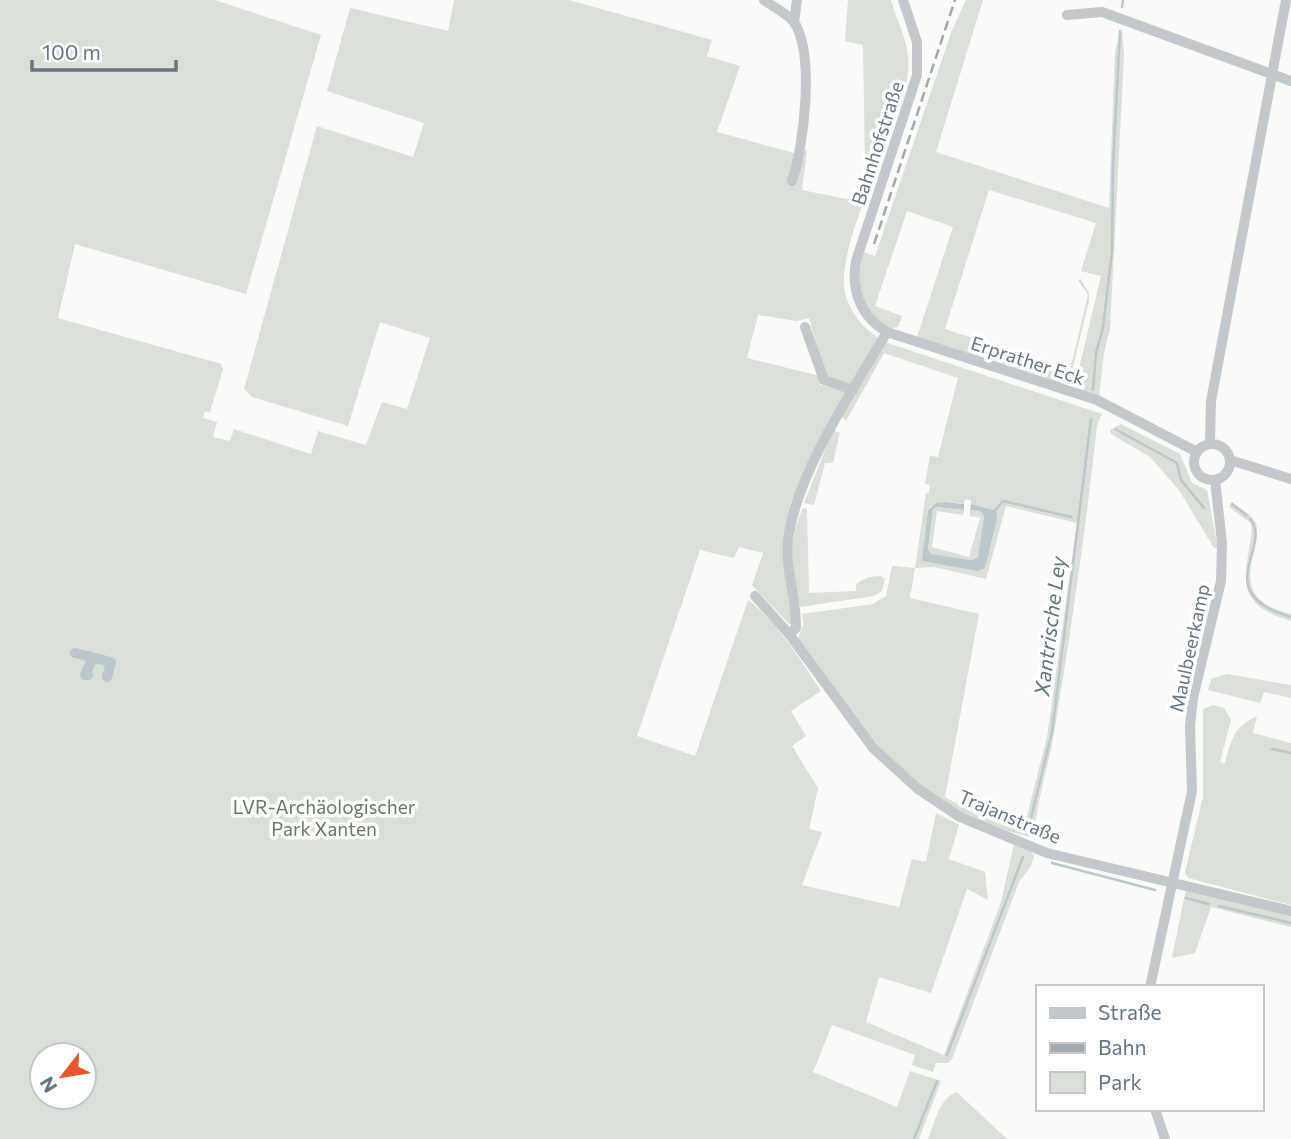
<svg xmlns="http://www.w3.org/2000/svg" width="1291" height="1139" viewBox="0 0 1291 1139" font-family="Commissioner,sans-serif">
<rect width="100%" height="100%" fill="#fafaf8"/>
<g fill="#dadfd7" fill-rule="evenodd">
<path d="M 0,0 L 215,0 L 321,35 L 246,294 L 75,244 L 58,318 L 221,364 L 223,369 L 210,412 L 205,411 L 203,418 L 217,422 L 213,437 L 230,441 L 234,429 L 311,454 L 318,431 L 366,445 L 382,402 L 407,409 L 430,338 L 380,322 L 348,426 L 252,397 L 244,389 L 317,126 L 413,157 L 424,123 L 327,91 L 350,8 L 448,31 L 454,0 L 569,0 L 712,40 L 707,56 L 740,66 L 717,132 L 794,153 L 807,150 L 802,190 L 856,201 L 865,167 L 863,45 L 845,41 L 848,0 L 891,0 C 898,26 911,43 908,72 C 901,129 834,244 845,293 C 850,313 863,328 880,339 L 851,386 L 826,378 L 809,318 L 797,321 L 758,315 L 747,358 L 816,375 L 822,379 L 820,385 L 845,392 L 815,451 L 783,552 L 793,624 L 789,624 L 752,585 L 763,553 L 739,547 L 734,558 L 700,550 L 637,736 L 695,756 L 748,600 C 778,623 800,659 821,691 L 791,711 L 806,736 L 792,746 L 818,788 L 809,829 L 822,832 L 802,885 L 899,907 L 912,859 L 926,862 L 936,813 L 959,825 L 949,859 L 985,872 L 988,900 L 967,889 L 931,993 L 879,977 L 866,1022 L 944,1055 L 1001,902 L 1014,844 L 1030,849 L 1034,856 L 1031,866 L 1019,882 L 952,1059 L 948,1063 L 936,1063 L 933,1072 L 912,1065 L 915,1055 L 832,1025 L 813,1072 L 897,1107 L 910,1071 L 941,1081 L 919,1139 L 0,1139 ZM 42,1055 L 84,1055 L 84,1097 L 42,1097 Z"/>
<path d="M 966,0 L 983,0 L 936,152 L 1109,208 L 1115,51 L 1122,28 L 1124,55 L 1110,329 L 1104,353 L 1099,396 L 1084,392 L 1077,377 L 1101,276 L 1081,271 L 1096,223 L 989,190 L 945,329 L 1070,370 L 1088,295 L 1078,280 L 1081,280 L 1089,293 L 1089,301 L 1071,375 L 1058,384 L 917,337 L 953,227 L 907,211 L 875,306 L 902,316 L 898,327 L 890,329 C 858,308 855,287 863,252 L 875,256 L 952,30 Z"/>
<path d="M 885,342 L 1102,414 L 1097,425 C 1086,528 1071,631 1054,733 C 1048,769 1036,802 1034,838 C 1013,832 991,828 970,818 C 892,782 846,706 798,639 L 803,625 L 802,614 L 873,604 L 886,596 L 892,566 L 915,568 L 926,493 L 929,493 L 930,485 L 925,484 L 930,456 L 938,457 L 958,378 L 884,353 L 846,421 L 842,417 ZM 965,499 L 971,500 L 971,504 L 996,512 L 985,568 L 923,561 L 928,509 C 936,499 952,502 964,504 ZM 1006,506 L 1077,523 L 1047,737 L 1027,816 L 1019,830 L 975,814 L 945,797 L 979,614 L 910,598 L 915,568 L 934,567 L 986,579 Z"/>
<polygon points="1121,424 1180,454 1192,483 1207,490 1218,548 1214,548 1179,490 1150,457 1111,434 1110,430"/>
<polygon points="833,430 840,433 833,463 825,463 814,505 804,503"/>
<path d="M 1232,502 C 1239,508 1253,515 1256,524 C 1259,532 1254,542 1253,551 C 1245,590 1253,604 1291,614 L 1291,621 C 1254,610 1241,596 1248,556 C 1249,545 1253,535 1251,523 L 1229,507 Z"/>
<polygon points="937,507 964,510 963,515 937,511 932,547 969,557 980,518 970,516 970,510 980,511 984,516 978,557 972,560 931,554 928,549 933,509"/>
<path d="M 803,508 L 807,509 L 809,593 L 856,591 L 856,584 L 868,577 L 881,576 L 885,579 L 882,591 L 874,596 L 800,607 C 793,569 786,545 803,508 Z"/>
<polygon points="1227,674 1291,685 1291,698 1264,692 1260,703 1208,690 1211,679"/>
<path d="M 1213,705 L 1224,708 L 1231,720 L 1220,762 L 1225,763 C 1232,738 1233,728 1257,716 L 1253,733 L 1291,743 L 1291,905 L 1188,878 L 1185,872 L 1203,797 L 1203,709 Z"/>
<polygon points="1186,889 1291,915 1291,927 1211,907 1195,953 1172,958"/>
<path d="M 957,1092 L 964,1099 L 1007,1139 L 928,1139 C 935,1123 939,1098 957,1092 Z"/>
</g>
<polygon fill="#bbc7cb" points="945,502 964,504 964,510 937,507 933,509 928,549 931,554 972,560 978,557 984,516 980,511 970,510 971,504 996,511 997,518 985,568 978,571 922,561 928,510 936,503"/>
<g fill="none" stroke-linecap="round" stroke-linejoin="round">
<g stroke="#bbc7cb" stroke-width="2.5">
<polyline points="1122,7 1123,0"/>
<polyline points="1093,390 1096,353 1103,328 1112,251 1113,166 1120,31"/>
<polyline points="1115,429 1177,463 1181,480 1204,508"/>
<polyline points="1232,504 1246,515"/>
<polyline points="993,513 1003,501 1071,517"/>
<path d="M 1250,519 C 1274,548 1207,592 1291,617"/>
<polyline points="1272,749 1291,753"/>
<polyline points="1027,834 1052,732 1091,419"/>
<polyline points="1052,863 1155,890"/>
<polyline points="1186,898 1209,904"/>
<polyline points="1219,906 1291,923"/>
<polyline points="947,1055 1023,857"/>
<polyline points="914,1139 937,1081"/>
</g>
<g stroke="#bbc7cb" stroke-width="10">
<polyline points="75,653 111,662 107,677"/>
<polyline points="88,675 85,675 91,662 89,656"/>
</g>
<g stroke="#c3c8cc" stroke-width="10">
<path d="M 764,0 C 772,6 788,14 794,22 C 815,54 804,146 792,181"/>
<path d="M 903,0 L 917,42 L 917,75 L 856,261 C 851,290 860,316 887,332 L 1097,400 L 1197,452"/>
<polyline points="1067,15 1102,12 1291,81"/>
<polyline points="794,22 797,0"/>
<polyline points="805,327 824,380 853,390"/>
<polyline points="1210,444 1211,401 1286,0"/>
<circle cx="1212" cy="462" r="18"/>
<polyline points="1230,460 1291,479"/>
<polyline points="755,596 789,634 873,748 918,789 960,817 1047,853 1291,911"/>
<path d="M 789,634 L 796,628 C 797,596 783,566 789,533 C 801,466 853,390 887,332"/>
<polyline points="1150,987 1192,791 1190,726 1193,698 1221,581 1222,543 1215,480"/>
<polyline points="1155,1109 1165,1139"/>
</g>
<polyline stroke="#a2aab0" stroke-width="2.5" stroke-dasharray="10 5" stroke-linecap="butt" points="874,244 955,0"/>
</g>
<g text-anchor="middle" dominant-baseline="central" stroke-width="7" stroke-linejoin="round" paint-order="stroke">
<g font-size="19" fill="#657683" stroke="#fff">
<text transform="translate(877 143) rotate(-72)">Bahnhofstraße</text>
<text transform="translate(1028 360) rotate(18)">Erprather Eck</text>
<text transform="translate(1189 648) rotate(-78)">Maulbeerkamp</text>
<text transform="translate(1010 816) rotate(23)">Trajanstraße</text>
</g>
<g font-size="19" fill="#687a64" stroke="#fff">
<text x="324" y="806">LVR-Archäologischer<tspan x="324" dy="22">Park Xanten</tspan></text>
</g>
<g font-size="21" font-style="italic" fill="#60757c" stroke="#fff">
<text transform="translate(1049 626) rotate(-83)">Xantrische Ley</text>
</g>
</g>
<rect x="1036" y="985" width="228" height="126" fill="#ffffff" stroke="#c1c8cd" stroke-width="2"/>
<rect x="1050" y="1008" width="35" height="10" fill="#c3c8cc" stroke="#c1c8cd" stroke-width="2"/>
<text x="1098" y="1020" font-size="21" fill="#657683">Straße</text>
<rect x="1050" y="1043" width="35" height="10" fill="#a2aab0" stroke="#c1c8cd" stroke-width="2"/>
<text x="1098" y="1055" font-size="21" fill="#657683">Bahn</text>
<rect x="1050" y="1072" width="35" height="21" fill="#dadfd7" stroke="#c1c8cd" stroke-width="2"/>
<text x="1098" y="1090" font-size="21" fill="#657683">Park</text>
<g transform="translate(63 1076) rotate(239)"><circle r="33" fill="#ffffff" stroke="#c1c8cd" stroke-width="2"/>
<path d="M0-5L12 26L0 18L-12 26Z" fill="#e4572e"/>
<text y="-10" font-size="19" font-weight="bold" text-anchor="middle" fill="#657683">N</text>
</g>
<path d="M32 60v10h144v-10" fill="none" stroke="#657683" stroke-width="3.5"/>
<text x="42" y="60" font-size="21" fill="#657683" stroke="#ffffff" stroke-width="5" paint-order="stroke">100 m</text>
</svg>
